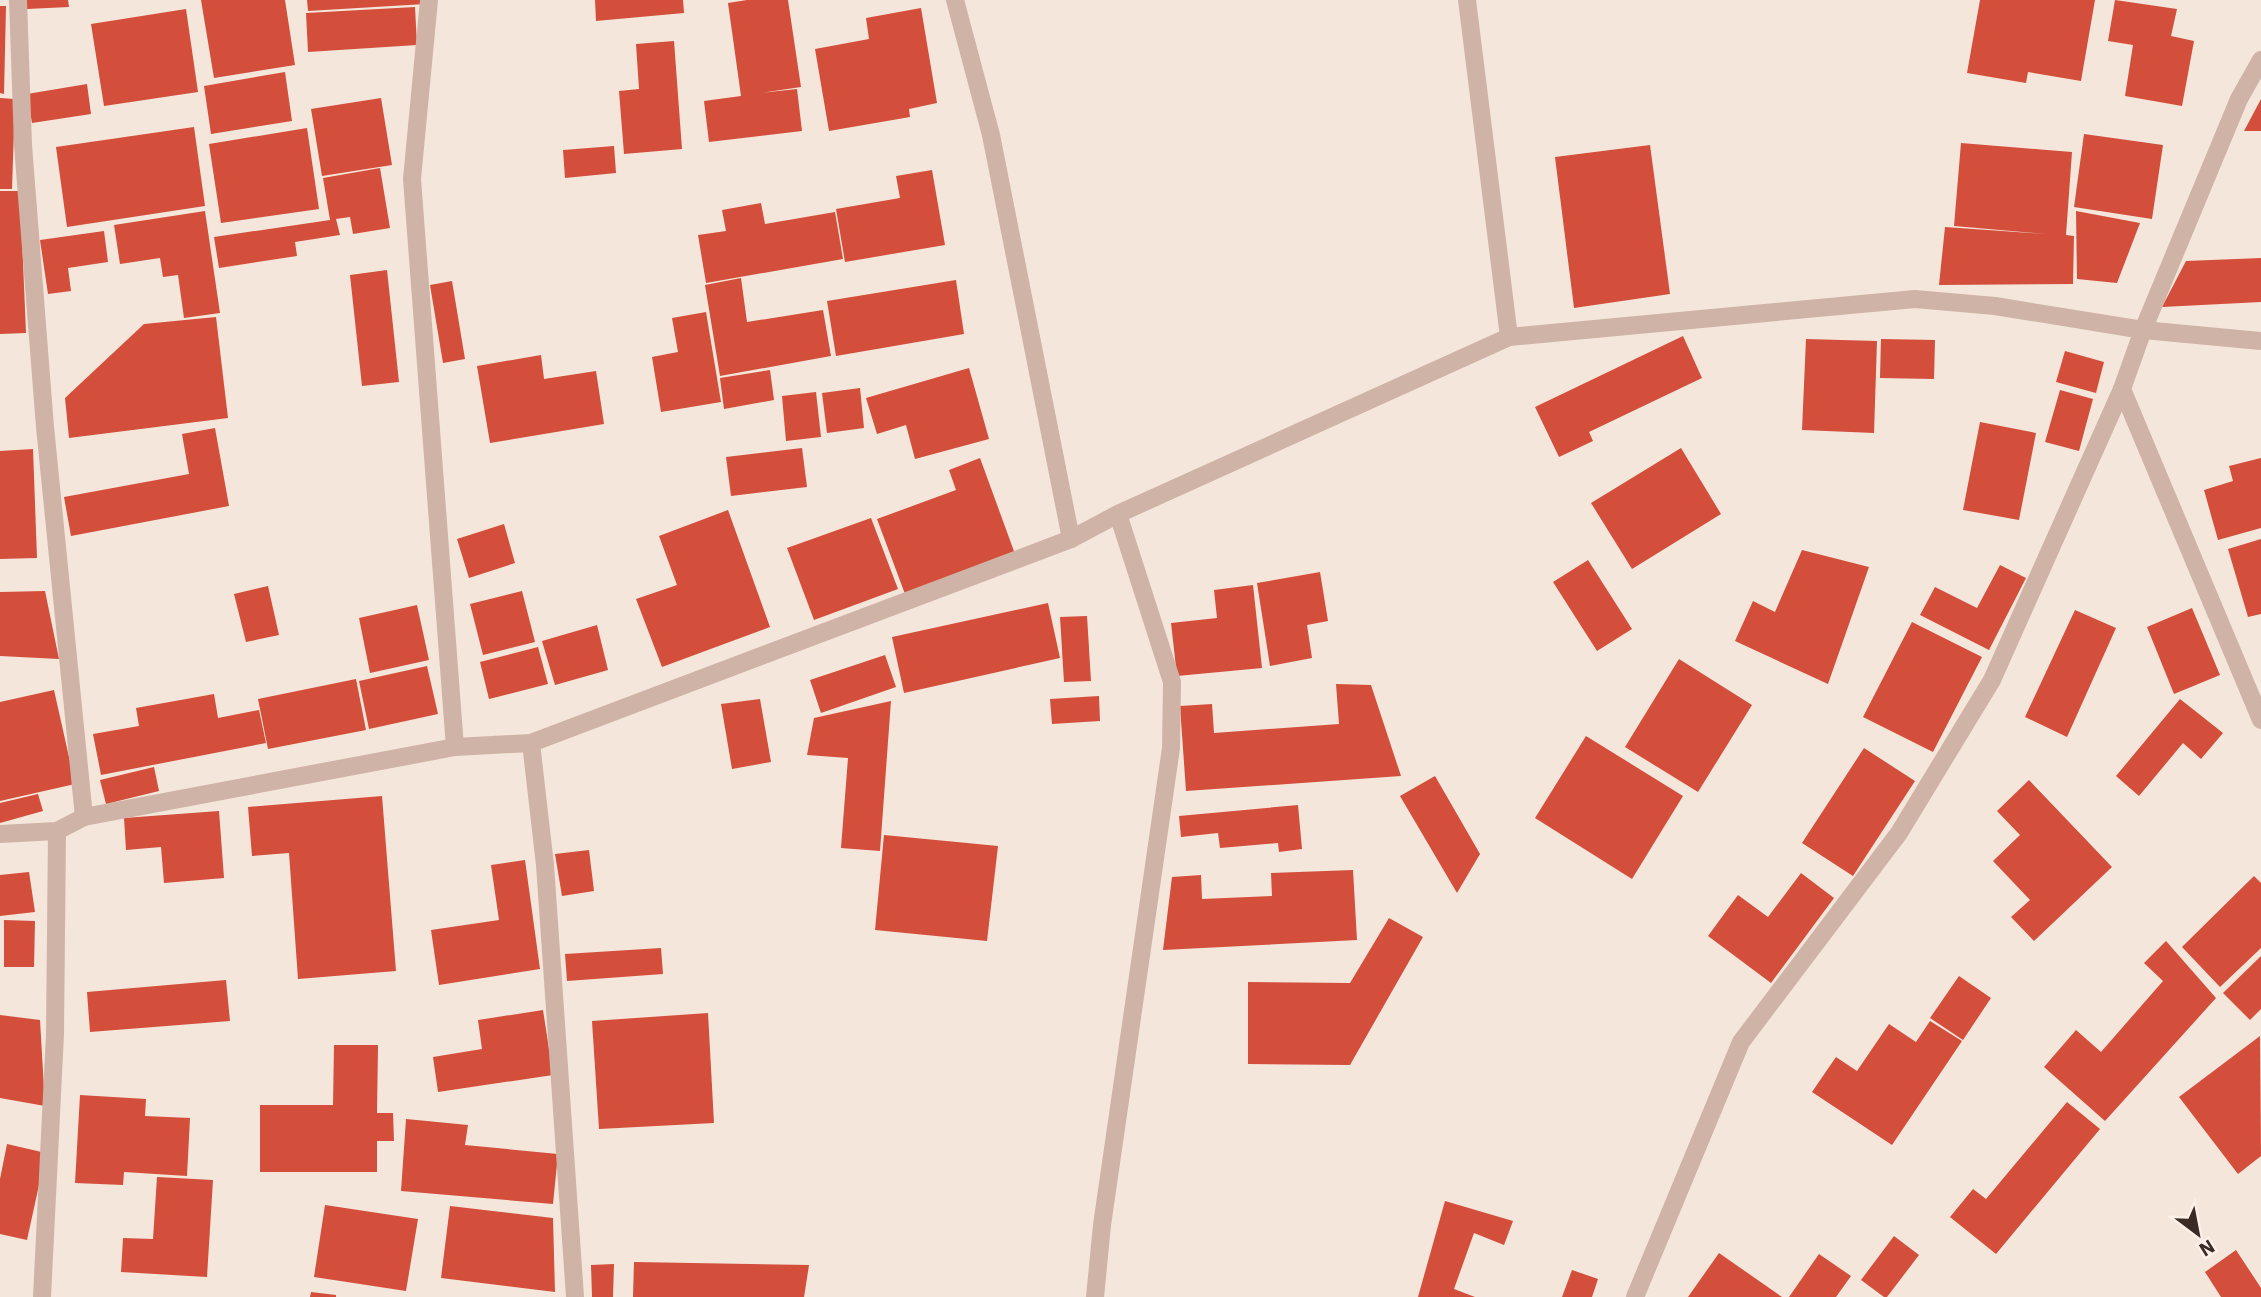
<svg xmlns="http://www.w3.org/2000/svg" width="2261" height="1297" viewBox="0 0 2261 1297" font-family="'IBM Plex Sans',sans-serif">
<rect width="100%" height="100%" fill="#f5e6db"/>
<g fill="#d34e3b">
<polygon points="27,0 68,0 69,7 27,9"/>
<polygon points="201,0 285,0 295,65 214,78"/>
<polygon points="307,0 425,0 425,4 308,11"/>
<polygon points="595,0 683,0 684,13 596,21"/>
<polygon points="747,0 788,0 801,87 760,93 797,89 802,131 709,142 704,101 741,96 728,3"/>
<polygon points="1980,0 2095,0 2081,81 2028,72 2026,83 1967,73"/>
<polygon points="2115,0 2177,9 2171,36 2194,41 2182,106 2125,96 2133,45 2108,41"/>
<polygon points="0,6 6,6 4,94 0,93"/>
<polygon points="415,7 417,45 308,52 306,13"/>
<polygon points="921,8 937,103 909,109 910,117 829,131 815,49 869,39 866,18"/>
<polygon points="186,9 198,92 104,106 91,24"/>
<polygon points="674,41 682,149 624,154 619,91 639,89 636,44"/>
<polygon points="285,72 292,121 211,134 204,86"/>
<polygon points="87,84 91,114 32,123 27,94"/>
<polygon points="0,98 15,99 12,189 0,189"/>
<polygon points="381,98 392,165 322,176 311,109"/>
<polygon points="2261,99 2261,131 2244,131"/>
<polygon points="194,127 205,206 67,227 56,147"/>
<polygon points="307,128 319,209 221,223 209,144"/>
<polygon points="2084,134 2163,145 2152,219 2074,207"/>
<polygon points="1961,143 2072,152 2066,235 2074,236 2073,284 1939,285 1945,227 2046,234 1954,226"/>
<polygon points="1650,145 1670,294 1574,308 1555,157"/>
<polygon points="614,146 616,173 565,178 563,150"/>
<polygon points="380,168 390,228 353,234 350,217 336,219 340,235 295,242 297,256 219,268 214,237 330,220 323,178"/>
<polygon points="932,170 945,245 845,262 836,209 900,198 896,176"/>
<polygon points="0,191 20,191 26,333 0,334"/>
<polygon points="761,203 765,224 835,212 843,259 706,283 698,235 726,231 722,210"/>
<polygon points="205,211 220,313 184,318 178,275 163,277 160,258 120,264 114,225"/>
<polygon points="2076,211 2140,223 2117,283 2077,279"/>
<polygon points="104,231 108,262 68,268 71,291 48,294 40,240"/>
<polygon points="2261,258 2261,302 2162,307 2186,261"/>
<polygon points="387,270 399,382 362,386 350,275"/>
<polygon points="741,278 747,322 823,310 831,356 720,376 705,285"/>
<polygon points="956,280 964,334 836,356 827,301"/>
<polygon points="452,281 465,359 443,363 430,285"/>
<polygon points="706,312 721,402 661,412 652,357 678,352 672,318"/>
<polygon points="216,317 228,418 69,438 65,398 144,324"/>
<polygon points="1683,336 1702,378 1589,432 1593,441 1559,457 1535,407"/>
<polygon points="1806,339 1877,341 1874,433 1802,430"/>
<polygon points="1881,339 1935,340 1934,379 1880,378"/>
<polygon points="2065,351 2104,362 2096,393 2056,382"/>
<polygon points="541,355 544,379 596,371 604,424 490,443 477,366"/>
<polygon points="969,368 989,439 915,459 906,425 877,434 866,398"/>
<polygon points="770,370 774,400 724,409 720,378"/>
<polygon points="860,388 864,428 827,433 822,393"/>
<polygon points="2060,390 2093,399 2079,451 2045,442"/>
<polygon points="816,392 821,437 786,441 782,396"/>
<polygon points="1980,422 2036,433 2019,520 1963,510"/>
<polygon points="215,428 229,506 71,536 64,497 189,474 182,434"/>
<polygon points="802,448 807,487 731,496 726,457"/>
<polygon points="1681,448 1721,514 1632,569 1591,503"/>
<polygon points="33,449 37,558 0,559 0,451"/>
<polygon points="980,458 1015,554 905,594 877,519 956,490 949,470"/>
<polygon points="2261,458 2261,528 2218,540 2204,490 2233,481 2229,466"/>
<polygon points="728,510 770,627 662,667 636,599 677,585 659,536"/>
<polygon points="871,518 898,589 814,620 787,548"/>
<polygon points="504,524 515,563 469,578 457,539"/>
<polygon points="2261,539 2261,614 2248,617 2228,549"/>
<polygon points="1802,550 1869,567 1828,684 1735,641 1753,601 1775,612"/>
<polygon points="1588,560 1632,629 1597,651 1553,582"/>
<polygon points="2000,565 2026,578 1989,650 1920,615 1935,587 1977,608"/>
<polygon points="1320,572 1328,621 1307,625 1312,658 1270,666 1257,583"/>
<polygon points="1253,585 1262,668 1177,676 1171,623 1217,618 1214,590"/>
<polygon points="268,586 279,635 246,642 234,594"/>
<polygon points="45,591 59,659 0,656 0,592"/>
<polygon points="522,591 535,642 483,655 470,604"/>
<polygon points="1048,603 1060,658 904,693 892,637"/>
<polygon points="417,605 429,660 370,673 359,618"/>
<polygon points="2192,608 2220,675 2174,694 2147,627"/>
<polygon points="2075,610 2116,628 2067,737 2025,717"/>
<polygon points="1087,616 1091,681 1064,682 1060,617"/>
<polygon points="1912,622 1982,657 1933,752 1863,717"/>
<polygon points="597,625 608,670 555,685 542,641"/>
<polygon points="538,647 548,684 489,699 480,662"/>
<polygon points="885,655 896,687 821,713 810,680"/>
<polygon points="1679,659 1752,705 1698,792 1625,747"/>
<polygon points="427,666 438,714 369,729 359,681"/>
<polygon points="356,679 366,730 268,749 258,699"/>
<polygon points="1336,684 1371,685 1401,776 1186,791 1180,706 1212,704 1214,733 1339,724"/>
<polygon points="54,690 75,784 0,801 0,702"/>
<polygon points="214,694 218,718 259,710 266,743 101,775 93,734 139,726 136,708"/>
<polygon points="1099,696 1100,721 1052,724 1050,699"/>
<polygon points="760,699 771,762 732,769 721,704"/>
<polygon points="2180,699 2223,733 2201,759 2183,743 2139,796 2116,776"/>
<polygon points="891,701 880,851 841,848 848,758 807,755 814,718"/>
<polygon points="1586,736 1683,796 1632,879 1535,818"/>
<polygon points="1864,748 1915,781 1853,876 1802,843"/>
<polygon points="154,767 159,791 106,804 100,780"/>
<polygon points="1435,776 1480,854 1457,893 1400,796"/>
<polygon points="2029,780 2112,867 2034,941 2011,917 2030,900 1993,861 2020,835 1997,811"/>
<polygon points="38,794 43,811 0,823 0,803"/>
<polygon points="382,796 396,971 298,979 289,853 252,856 248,807"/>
<polygon points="1298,805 1302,849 1279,852 1278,843 1220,848 1218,833 1181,837 1179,816"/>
<polygon points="219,811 224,878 164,883 161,847 126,850 124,818"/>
<polygon points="884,835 998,846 987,941 875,930"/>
<polygon points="589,850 594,891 562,896 555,854"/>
<polygon points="525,860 540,969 439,985 431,930 499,920 491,865"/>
<polygon points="1353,870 1357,940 1163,950 1172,877 1201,875 1202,899 1272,896 1271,873"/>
<polygon points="29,872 35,912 0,916 0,875"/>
<polygon points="1801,873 1834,898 1771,983 1708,936 1738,895 1768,917"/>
<polygon points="2254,876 2261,883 2261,948 2220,987 2182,947"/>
<polygon points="1389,918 1423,937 1350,1065 1248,1064 1248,982 1350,983"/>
<polygon points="4,920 35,921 34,967 4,967"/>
<polygon points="2166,941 2216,998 2105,1121 2044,1067 2076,1030 2101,1052 2163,981 2144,963"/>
<polygon points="661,948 663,974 567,981 565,954"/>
<polygon points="2261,956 2261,1009 2250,1020 2223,993"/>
<polygon points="1959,976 1991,998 1963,1040 1930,1018"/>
<polygon points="226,980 230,1021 90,1032 87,992"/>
<polygon points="543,1010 553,1075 438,1092 433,1057 482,1049 478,1020"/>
<polygon points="708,1013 714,1123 599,1129 592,1021"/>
<polygon points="0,1015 40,1020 45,1106 0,1098"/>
<polygon points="1930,1021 1962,1041 1892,1145 1812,1092 1836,1057 1857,1071 1889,1024 1916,1042"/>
<polygon points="2260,1036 2261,1156 2238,1174 2179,1097"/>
<polygon points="334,1045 378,1045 377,1113 393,1113 394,1141 377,1141 377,1172 260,1172 260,1105 333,1105"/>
<polygon points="80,1095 146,1099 145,1116 190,1118 187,1176 124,1172 123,1185 75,1183"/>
<polygon points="2067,1102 2100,1129 1996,1254 1950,1217 1973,1189 1986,1199"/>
<polygon points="406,1119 468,1125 465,1145 558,1154 553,1204 401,1191"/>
<polygon points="7,1144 46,1153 27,1240 0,1234 0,1179"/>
<polygon points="157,1177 213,1180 207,1277 121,1272 123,1238 153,1239"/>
<polygon points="1445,1201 1513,1221 1504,1245 1474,1233 1454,1289 1475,1297 1418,1297"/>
<polygon points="325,1205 418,1219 406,1291 314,1277"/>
<polygon points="450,1206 553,1218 555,1292 441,1278"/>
<polygon points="1894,1236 1919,1255 1887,1297 1884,1297 1861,1280"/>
<polygon points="2236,1250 2261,1288 2261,1297 2221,1297 2205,1272"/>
<polygon points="1719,1253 1782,1297 1688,1297"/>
<polygon points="1819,1254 1851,1276 1836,1297 1789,1297"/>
<polygon points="634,1262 809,1265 804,1297 633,1297"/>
<polygon points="614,1264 613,1297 592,1297 591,1265"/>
<polygon points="1572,1270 1598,1279 1592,1297 1562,1297"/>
<polygon points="311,1292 336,1295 336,1297 310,1297"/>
</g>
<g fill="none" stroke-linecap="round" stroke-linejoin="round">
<g stroke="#cfb3a6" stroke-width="18">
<polyline points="18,0 23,145 45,427 84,817"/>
<polyline points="429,0 412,179 455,747"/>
<polyline points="955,0 991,135 1071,539"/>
<polyline points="1467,0 1509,337"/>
<polyline points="2122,389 2261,720"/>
<polyline points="531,743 545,865 575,1297"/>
<polyline points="0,834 57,831 84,817 455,747 531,743 1071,539 1118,514 1509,337 1915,299 1995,306 2143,330 2261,341"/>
<polyline points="42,1297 55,1034 57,831"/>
<polyline points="1095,1297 1102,1225 1171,748 1172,682 1118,514"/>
<polyline points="1635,1297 1741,1042 1899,833 1992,680 2122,389 2143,330 2239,99 2261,60"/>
</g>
</g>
<g transform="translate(2198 1234) rotate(148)" stroke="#fcf1e8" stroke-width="5" paint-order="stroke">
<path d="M0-5L12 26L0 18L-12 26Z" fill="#3a2b27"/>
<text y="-10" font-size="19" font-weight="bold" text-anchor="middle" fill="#3a2b27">N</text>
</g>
</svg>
